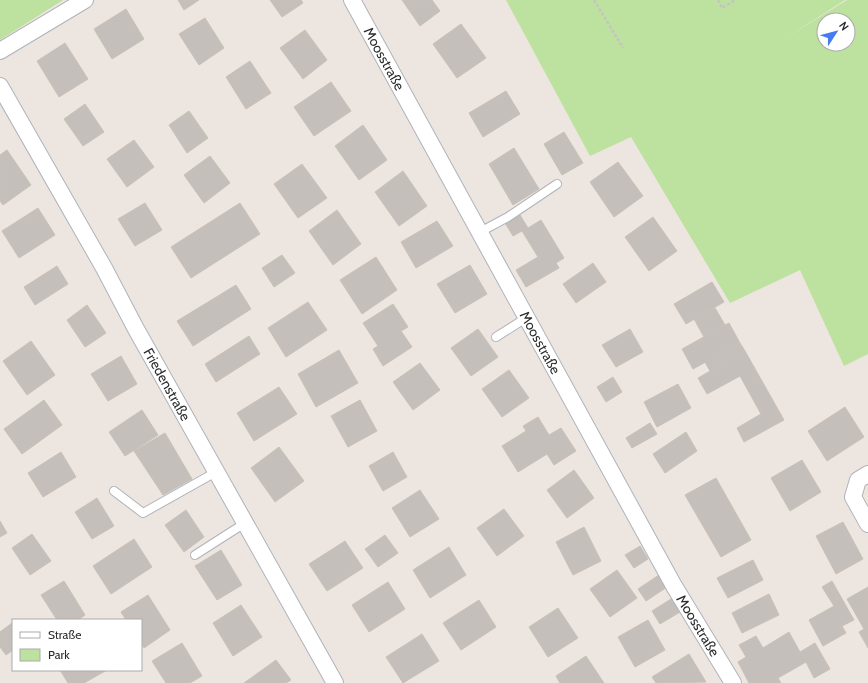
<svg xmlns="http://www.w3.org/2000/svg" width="868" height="683" viewBox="0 0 868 683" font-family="Cabin,sans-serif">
<rect width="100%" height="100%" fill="#ede5df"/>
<g fill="#bde19e" fill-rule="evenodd">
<polygon points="0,0 63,0 0,40"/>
<path d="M 506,0 L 845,0 L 784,39 L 847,0 L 868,0 L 868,354 L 844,366 L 800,270 L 730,303 L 631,137 L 590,156 ZM 824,20 L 848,20 L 848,44 L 824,44 Z"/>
</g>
<g fill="#c5bfbb" stroke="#c8c1b8">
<polygon points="178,0 199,0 184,10"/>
<polygon points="270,0 301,0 303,3 282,17"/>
<polygon points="402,0 432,0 440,11 420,26"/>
<polygon points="126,9 144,39 112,59 94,29"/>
<polygon points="205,18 224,48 199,65 179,34"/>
<polygon points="461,24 486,58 457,78 433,44"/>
<polygon points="305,30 327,60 303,79 280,48"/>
<polygon points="65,43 88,79 59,97 37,61"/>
<polygon points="250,61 271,93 246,109 226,77"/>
<polygon points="331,82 351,111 314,136 294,107"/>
<polygon points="506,91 520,114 483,137 469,113"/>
<polygon points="85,104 104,132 83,146 64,119"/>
<polygon points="189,111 208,138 187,153 169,125"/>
<polygon points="363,125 387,160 359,180 335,146"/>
<polygon points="564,132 583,163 562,175 544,144"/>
<polygon points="134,140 154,167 127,187 107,159"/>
<polygon points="514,148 539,189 513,205 489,164"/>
<polygon points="7,150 31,185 3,205 0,201 0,155"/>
<polygon points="210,156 230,183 204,203 184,175"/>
<polygon points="618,162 643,196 614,217 590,182"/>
<polygon points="302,164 327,198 298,218 274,184"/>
<polygon points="403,171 427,206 399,226 375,192"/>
<polygon points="145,203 162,230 135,246 118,219"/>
<polygon points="240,203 260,234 191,278 171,247"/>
<polygon points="38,208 55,235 19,258 2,231"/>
<polygon points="337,210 361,244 333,265 309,231"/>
<polygon points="520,215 528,228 541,220 564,258 556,263 559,268 526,287 516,270 538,257 522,231 513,236 505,223"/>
<polygon points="653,217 677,251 649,271 625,237"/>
<polygon points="437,221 453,246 416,268 401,242"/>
<polygon points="282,255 295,273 274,287 262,268"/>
<polygon points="376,257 397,290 362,314 340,280"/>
<polygon points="593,263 606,282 576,303 563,284"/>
<polygon points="470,265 487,294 455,313 437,284"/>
<polygon points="57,266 68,284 35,305 24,287"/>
<polygon points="712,282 724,302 686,324 674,304"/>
<polygon points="236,285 251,309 193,346 177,321"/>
<polygon points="308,302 327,330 286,357 268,328"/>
<polygon points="393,304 408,327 401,331 412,347 383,366 373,349 378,346 363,323"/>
<polygon points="87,305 106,333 85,347 67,320"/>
<polygon points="715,308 725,325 704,337 694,319"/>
<polygon points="729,323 740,343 693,369 682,349"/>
<polygon points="478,329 498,357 471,376 451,348"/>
<polygon points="630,329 643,352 616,367 602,345"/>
<polygon points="249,336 260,354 216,382 205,364"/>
<polygon points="31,341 55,375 27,395 3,361"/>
<polygon points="740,343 745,351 710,371 705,362"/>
<polygon points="339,350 358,383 316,407 298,374"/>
<polygon points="745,351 784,420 744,442 737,428 761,414 740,376 707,394 698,378"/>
<polygon points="121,356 137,384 108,401 91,374"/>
<polygon points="420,363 440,390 413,410 393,382"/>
<polygon points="509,370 529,398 502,417 482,389"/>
<polygon points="613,377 622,392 606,402 597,387"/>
<polygon points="678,384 691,408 657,427 644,402"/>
<polygon points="279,387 297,414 254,441 237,413"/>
<polygon points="44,400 62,425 22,454 4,429"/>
<polygon points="360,400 377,431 348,447 331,416"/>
<polygon points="845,407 864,437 827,461 808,431"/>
<polygon points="142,410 158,435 125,456 109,432"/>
<polygon points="538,417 549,435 561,428 576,451 554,465 547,454 518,472 502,446 526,431 523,426"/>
<polygon points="650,423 657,434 632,448 626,438"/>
<polygon points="686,432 697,451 665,473 653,454"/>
<polygon points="165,433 192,479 163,495 134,451"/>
<polygon points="279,447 304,481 275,502 251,468"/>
<polygon points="61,452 76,477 43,497 28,473"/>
<polygon points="393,452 407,477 383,491 369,466"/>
<polygon points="802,460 821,492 790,511 771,478"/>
<polygon points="574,470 594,498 567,518 547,490"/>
<polygon points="716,478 751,540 721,557 685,495"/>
<polygon points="420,490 439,519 410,537 392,508"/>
<polygon points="97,498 114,526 92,539 75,512"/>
<polygon points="504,509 524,536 497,556 477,528"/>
<polygon points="186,510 204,537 184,552 165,525"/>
<polygon points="0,521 7,533 0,537"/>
<polygon points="843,522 863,559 836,574 816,536"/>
<polygon points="584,527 601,561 573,575 556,542"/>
<polygon points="32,534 51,561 30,575 12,548"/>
<polygon points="385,535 398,553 378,567 365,549"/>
<polygon points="134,539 152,567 111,594 93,566"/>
<polygon points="345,541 363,568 327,591 309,564"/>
<polygon points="640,546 648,559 634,568 625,555"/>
<polygon points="449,547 466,575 430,598 413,570"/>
<polygon points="221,550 242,585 217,600 195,566"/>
<polygon points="753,560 763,580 728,598 717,578"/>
<polygon points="617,570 637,598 610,617 590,589"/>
<polygon points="659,575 667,587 646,601 638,589"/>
<polygon points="64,581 85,615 78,620 57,620 41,595"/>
<polygon points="832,581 854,620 842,626 846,633 823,646 809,620 834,606 822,587"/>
<polygon points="388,582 405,609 369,632 352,605"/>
<polygon points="868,587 868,648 859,632 864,629 847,599"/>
<polygon points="769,594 779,615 742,633 732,613"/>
<polygon points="148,595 170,630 144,648 141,643 141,620 126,620 121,612"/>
<polygon points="671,599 680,612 660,624 652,611"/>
<polygon points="479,600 496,627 461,650 443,623"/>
<polygon points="241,605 262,637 233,656 213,623"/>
<polygon points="558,608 578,638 548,657 529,627"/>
<polygon points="648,620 665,650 635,667 618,637"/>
<polygon points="12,623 13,650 6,655 0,647 0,632"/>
<polygon points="789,632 800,652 815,643 830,669 814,678 806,662 778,678 781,683 749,683 738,662 746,657 739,645 756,636 763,648"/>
<polygon points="422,634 439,661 403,683 386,657"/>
<polygon points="182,643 202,676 190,683 166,683 152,661"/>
<polygon points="689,654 706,682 656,683 652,677"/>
<polygon points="586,656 604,683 560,683 556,676"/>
<polygon points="276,660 291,680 286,683 244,683"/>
<polygon points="60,670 107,670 84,683 68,683"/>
</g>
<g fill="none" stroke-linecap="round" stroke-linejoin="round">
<defs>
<g id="service">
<polyline points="480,232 508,217 557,184"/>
<polyline points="496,337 526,318"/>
<polyline points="114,491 143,513 216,472"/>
<polyline points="195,555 245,523"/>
</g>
<g id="minor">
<path id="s1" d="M 352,0 L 674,586 L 733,683"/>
<polyline points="0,51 85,0"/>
<path id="s2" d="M 0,86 L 104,268 L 136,329 L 335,683"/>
<polyline points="868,474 858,480 853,497 868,524"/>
</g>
</defs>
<use href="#service" stroke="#afb3bb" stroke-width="10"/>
<use href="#minor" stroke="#afb3bb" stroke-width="18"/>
<g stroke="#c4c4c4" stroke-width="2.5" stroke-dasharray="3 2" stroke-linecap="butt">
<polyline points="594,0 623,48"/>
<polyline points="718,0 722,8 735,0"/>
</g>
<use href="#service" stroke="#fff" stroke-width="8"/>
<use href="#minor" stroke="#fff" stroke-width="16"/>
</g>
<g text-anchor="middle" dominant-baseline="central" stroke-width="3" stroke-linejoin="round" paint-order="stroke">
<g font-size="14" fill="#2c2c2c" stroke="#fff">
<text stroke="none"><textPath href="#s1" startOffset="67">Moosstraße</textPath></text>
<text stroke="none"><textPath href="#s1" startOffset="391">Moosstraße</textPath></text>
<text stroke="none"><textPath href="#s2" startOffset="342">Friedenstraße</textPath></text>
<text stroke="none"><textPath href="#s1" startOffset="715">Moosstraße</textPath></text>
</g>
</g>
<rect x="12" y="619" width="130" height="52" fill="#ffffff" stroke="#ababab"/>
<rect x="20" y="632" width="20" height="6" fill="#ffffff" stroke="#ababab"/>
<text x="48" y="639" font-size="12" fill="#2c2c2c">Straße</text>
<rect x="20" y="649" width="20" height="12" fill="#bde19e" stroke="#ababab"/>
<text x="48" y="659" font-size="12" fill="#2c2c2c">Park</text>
<g transform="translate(836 32) rotate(54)"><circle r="19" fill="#ffffff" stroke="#ababab"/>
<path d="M0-3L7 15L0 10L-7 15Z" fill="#467bf2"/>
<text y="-6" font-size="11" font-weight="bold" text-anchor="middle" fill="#2c2c2c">N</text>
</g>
</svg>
